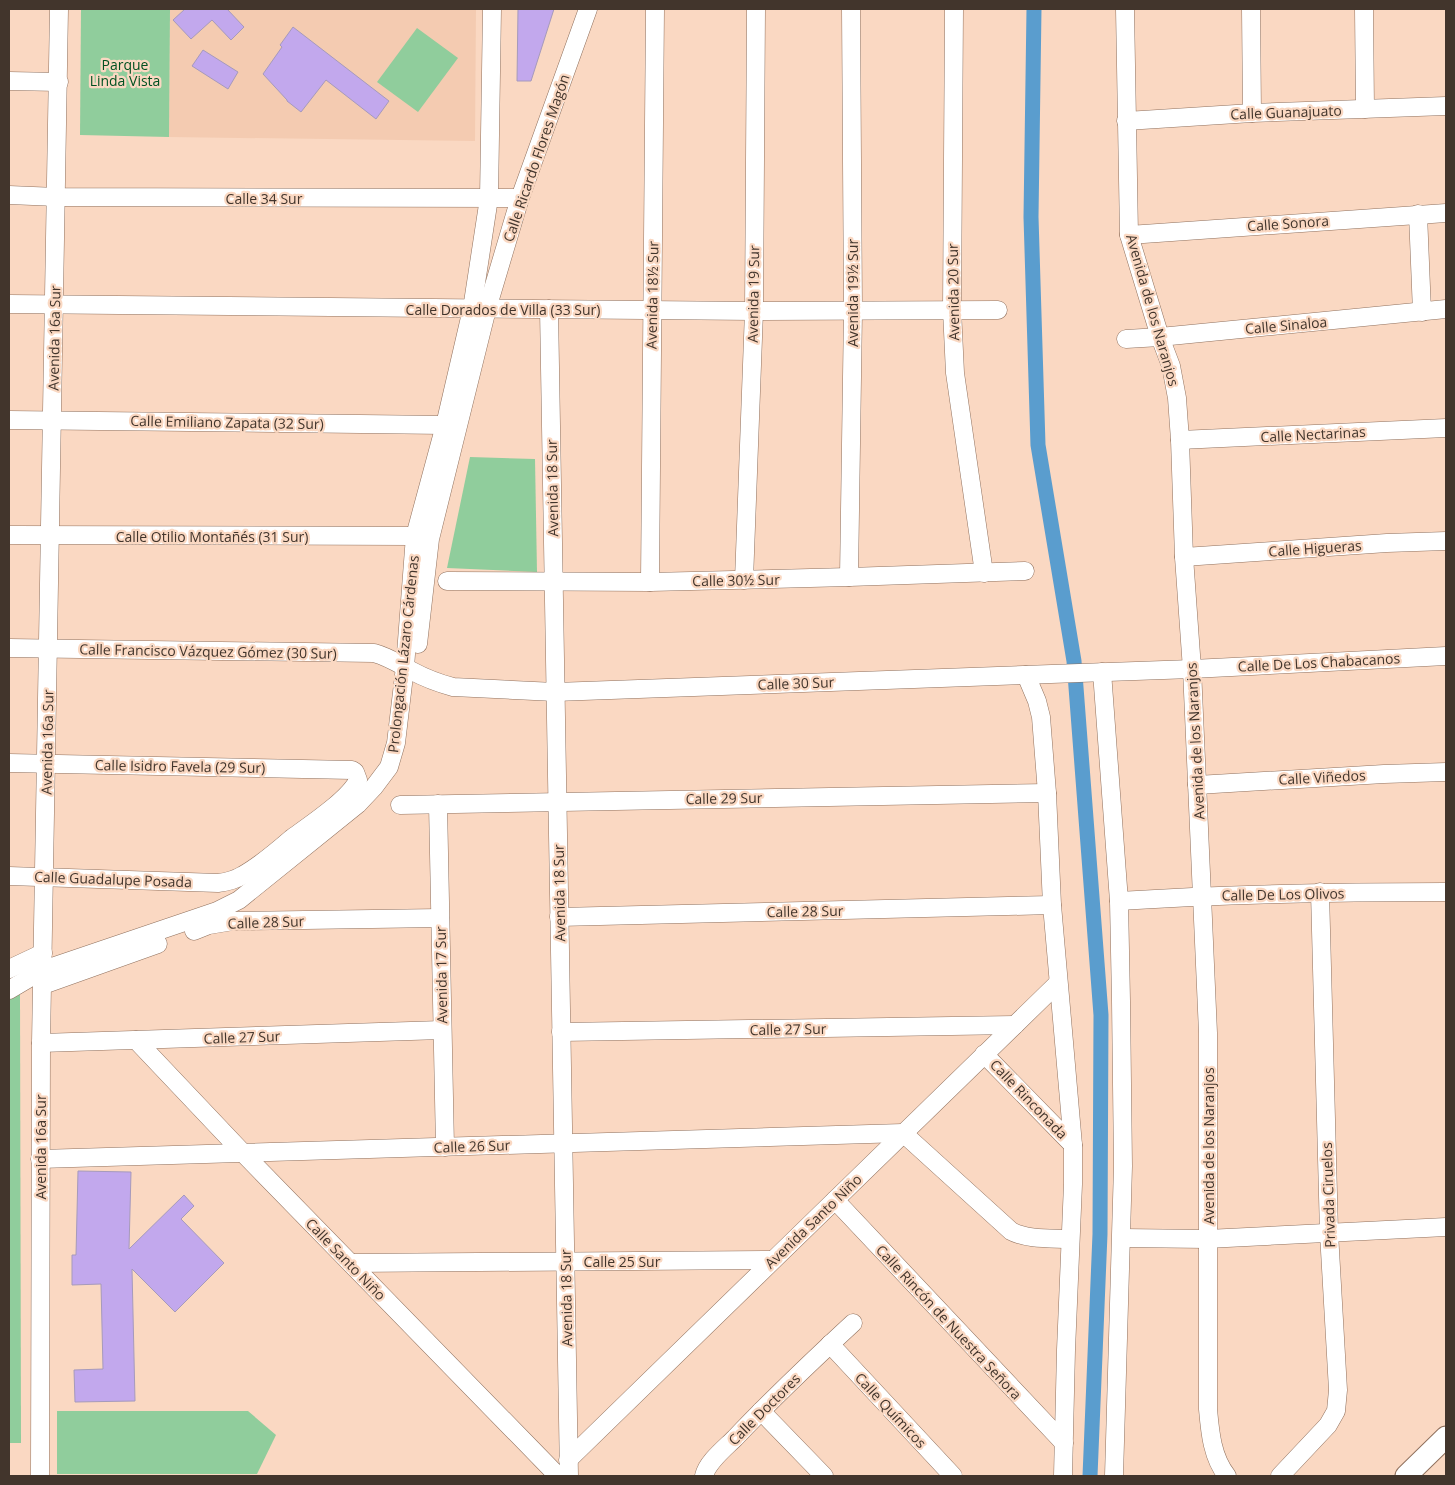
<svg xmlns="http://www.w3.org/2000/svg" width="1455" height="1485" viewBox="0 0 1455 1485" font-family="'Open Sans',sans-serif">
<rect width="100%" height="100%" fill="#fad8c2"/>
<polygon fill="#f4cbb1" points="170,9 476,9 475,141 169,137"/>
<g fill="#90cd9c">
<polygon points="81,9 170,9 169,137 80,135"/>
<polygon points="417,28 458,58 418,112 377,82"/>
<polygon points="470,457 535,459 537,572 447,568"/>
<polygon points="20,993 21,1443 9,1443 9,999"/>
<polygon points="57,1411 248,1411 276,1435 257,1474 57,1474"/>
</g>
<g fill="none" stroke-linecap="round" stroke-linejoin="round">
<polyline stroke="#5a9dce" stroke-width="15" points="1034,9 1031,217 1038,445 1074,661 1101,1015 1100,1234 1090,1476"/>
</g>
<g fill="#c2a8ed" stroke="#a69abb">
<polygon points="185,9 227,9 244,27 231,40 212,20 191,39 173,20"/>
<polygon points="518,9 554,9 531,81 517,81"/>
<polygon points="293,27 389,101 376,119 326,80 301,112 287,101 287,100 263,74 282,47 280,45"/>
<polygon points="203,50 238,72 228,89 192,66"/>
<polygon points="78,1171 131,1172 129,1249 184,1195 194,1206 181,1219 224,1263 175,1312 132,1269 135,1401 75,1402 74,1370 103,1369 101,1284 72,1285 72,1255 76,1255"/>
</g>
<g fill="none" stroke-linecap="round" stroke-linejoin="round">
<defs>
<g id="minor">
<polyline points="954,9 952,310 955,373 984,573"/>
<path d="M 1125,9 L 1129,235 L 1160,337 L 1171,366 L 1177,398 L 1180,440 L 1184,557 L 1192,669 L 1208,1033 L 1208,1409 C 1210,1432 1212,1457 1227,1476"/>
<polyline points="1251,9 1252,113"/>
<polyline points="1364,9 1365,109"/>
<polyline points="9,81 59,82"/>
<polyline points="1126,121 1252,113 1446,106"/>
<polyline points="9,195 57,197 520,198"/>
<polyline points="1418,214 1422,312"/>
<polyline points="1129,235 1446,213"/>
<polyline points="9,304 754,311 998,310"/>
<polyline points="549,309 569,1476"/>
<polyline points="1126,339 1160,337 1446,309"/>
<polyline points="9,420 445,425"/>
<polyline points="1180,440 1446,428"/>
<polyline points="9,535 415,536"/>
<polyline points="1184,557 1387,543 1446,541"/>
<polyline points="849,577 853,311 851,9"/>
<polyline points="744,580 754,311 756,9"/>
<polyline points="447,581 650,582 849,577 1025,571"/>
<polyline points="650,582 655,9"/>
<polyline points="418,644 430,539 487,309 520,198 588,9"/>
<path d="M 9,648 L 374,653 C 389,657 399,664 412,671 C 425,678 438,683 453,687 L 555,692 L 1192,669 L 1446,656"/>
<polyline points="1102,672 1119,901 1121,1001 1123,1166 1114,1476"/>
<polyline points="1026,675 1037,701 1041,717 1047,793 1052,905 1073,1145 1073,1184 1066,1350 1063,1476"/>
<path d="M 9,763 L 352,770 L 355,772 L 358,780 C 349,799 310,825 292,838 C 277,851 261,865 243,875 C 235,880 227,882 218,883 L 9,876"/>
<polyline points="1197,785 1384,774 1446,772"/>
<polyline points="438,804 445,1147"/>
<polyline points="400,805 1047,793"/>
<path d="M 1119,901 C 1228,894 1337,892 1446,892"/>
<polyline points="559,917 1052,905"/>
<polyline points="194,931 209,925 233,921 440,918"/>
<polyline points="9,969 43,953"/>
<polyline points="43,985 158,944"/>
<polyline points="9,990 43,970 217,911 239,900 358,804 374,787 389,767 396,743 405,667 415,536 445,425 472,309 489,198 492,9"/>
<polyline points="561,1032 1015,1025"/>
<polyline points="136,1040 243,1153 558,1476"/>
<polyline points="41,1043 442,1030"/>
<polyline points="984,1054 1073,1145"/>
<path d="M 40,1159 L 903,1133 L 1011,1231 C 1028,1240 1051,1238 1070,1239"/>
<polyline points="835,1200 1064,1443"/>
<polyline points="1122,1238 1207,1239 1446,1227"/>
<polyline points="351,1263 773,1260"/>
<polyline points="830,1344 953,1476"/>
<polyline points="761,1411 824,1476"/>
<polyline points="568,1460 1058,983"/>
<polyline points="40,1476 41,1043 59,9"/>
<path d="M 704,1476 C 707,1462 725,1448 735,1438 C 773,1398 813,1360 853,1323"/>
<polyline points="1280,1476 1328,1425 1336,1411 1338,1390 1329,1233 1320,892"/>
</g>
<polyline id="major" points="1406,1476 1446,1437"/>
</defs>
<use href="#minor" stroke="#90715e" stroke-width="19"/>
<use href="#major" stroke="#90715e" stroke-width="23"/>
<use href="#minor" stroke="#fff" stroke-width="18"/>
<use href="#major" stroke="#fff" stroke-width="21"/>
</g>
<g text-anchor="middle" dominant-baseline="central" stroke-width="4.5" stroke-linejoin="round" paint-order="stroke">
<g font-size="14" fill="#015121" stroke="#fad8c2">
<text x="125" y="64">Parque<tspan x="125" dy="16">Linda Vista</tspan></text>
</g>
<g font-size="14" fill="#42352c" stroke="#fad8c2">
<text transform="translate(1286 112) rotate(-2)">Calle Guanajuato</text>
<text transform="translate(536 158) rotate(-71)">Calle Ricardo Flores Magón</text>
<text x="264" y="198">Calle 34 Sur</text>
<text transform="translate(1288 223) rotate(-4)">Calle Sonora</text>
<text transform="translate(953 292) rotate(-91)">Avenida 20 Sur</text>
<text transform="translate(852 293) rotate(-90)">Avenida 19½ Sur</text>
<text transform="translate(753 294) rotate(-89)">Avenida 19 Sur</text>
<text transform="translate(652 295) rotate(-89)">Avenida 18½ Sur</text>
<text x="503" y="309">Calle Dorados de Villa (33 Sur)</text>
<text transform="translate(1153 310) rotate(74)">Avenida de los Naranjos</text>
<text transform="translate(1286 325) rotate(-5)">Calle Sinaloa</text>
<text transform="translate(54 338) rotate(-89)">Avenida 16a Sur</text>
<text transform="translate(227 422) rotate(1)">Calle Emiliano Zapata (32 Sur)</text>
<text transform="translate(1313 434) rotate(-3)">Calle Nectarinas</text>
<text transform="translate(552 488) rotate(-91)">Avenida 18 Sur</text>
<text x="212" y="536">Calle Otilio Montañés (31 Sur)</text>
<text transform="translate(1315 548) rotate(-4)">Calle Higueras</text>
<text transform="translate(736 580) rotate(-1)">Calle 30½ Sur</text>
<text transform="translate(208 651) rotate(1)">Calle Francisco Vázquez Gómez (30 Sur)</text>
<text transform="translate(403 654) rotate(-84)">Prolongación Lázaro Cárdenas</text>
<text transform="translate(1319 662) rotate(-3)">Calle De Los Chabacanos</text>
<text transform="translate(796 683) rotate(-2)">Calle 30 Sur</text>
<text transform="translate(1195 741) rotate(-93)">Avenida de los Naranjos</text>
<text transform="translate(47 742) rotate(-89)">Avenida 16a Sur</text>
<text transform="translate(180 766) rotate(1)">Calle Isidro Favela (29 Sur)</text>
<text transform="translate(1322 777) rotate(-3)">Calle Viñedos</text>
<text transform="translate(724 798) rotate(-1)">Calle 29 Sur</text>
<text transform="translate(113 879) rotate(2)">Calle Guadalupe Posada</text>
<text transform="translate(559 893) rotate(-91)">Avenida 18 Sur</text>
<text transform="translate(1283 894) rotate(-1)">Calle De Los Olivos</text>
<text transform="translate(805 911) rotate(-1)">Calle 28 Sur</text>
<text transform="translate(266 922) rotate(-2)">Calle 28 Sur</text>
<text transform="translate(441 975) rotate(-91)">Avenida 17 Sur</text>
<text transform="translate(788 1029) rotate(-1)">Calle 27 Sur</text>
<text transform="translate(242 1037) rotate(-2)">Calle 27 Sur</text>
<text transform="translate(1029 1099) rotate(46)">Calle Rinconada</text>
<text transform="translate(472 1146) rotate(-2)">Calle 26 Sur</text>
<text transform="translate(1208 1146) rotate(-90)">Avenida de los Naranjos</text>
<text transform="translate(40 1147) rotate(-90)">Avenida 16a Sur</text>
<text transform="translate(1328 1195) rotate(-92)">Privada Ciruelos</text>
<text transform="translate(813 1221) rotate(-44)">Avenida Santo Niño</text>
<text transform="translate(346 1259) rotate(46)">Calle Santo Niño</text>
<text x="622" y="1261">Calle 25 Sur</text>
<text transform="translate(566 1298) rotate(-91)">Avenida 18 Sur</text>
<text transform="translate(949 1322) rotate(47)">Calle Rincón de Nuestra Señora</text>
<text transform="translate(764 1409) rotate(-45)">Calle Doctores</text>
<text transform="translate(891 1410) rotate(47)">Calle Químicos</text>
</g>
</g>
<rect width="1455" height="1485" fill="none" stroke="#42352c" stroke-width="20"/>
</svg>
